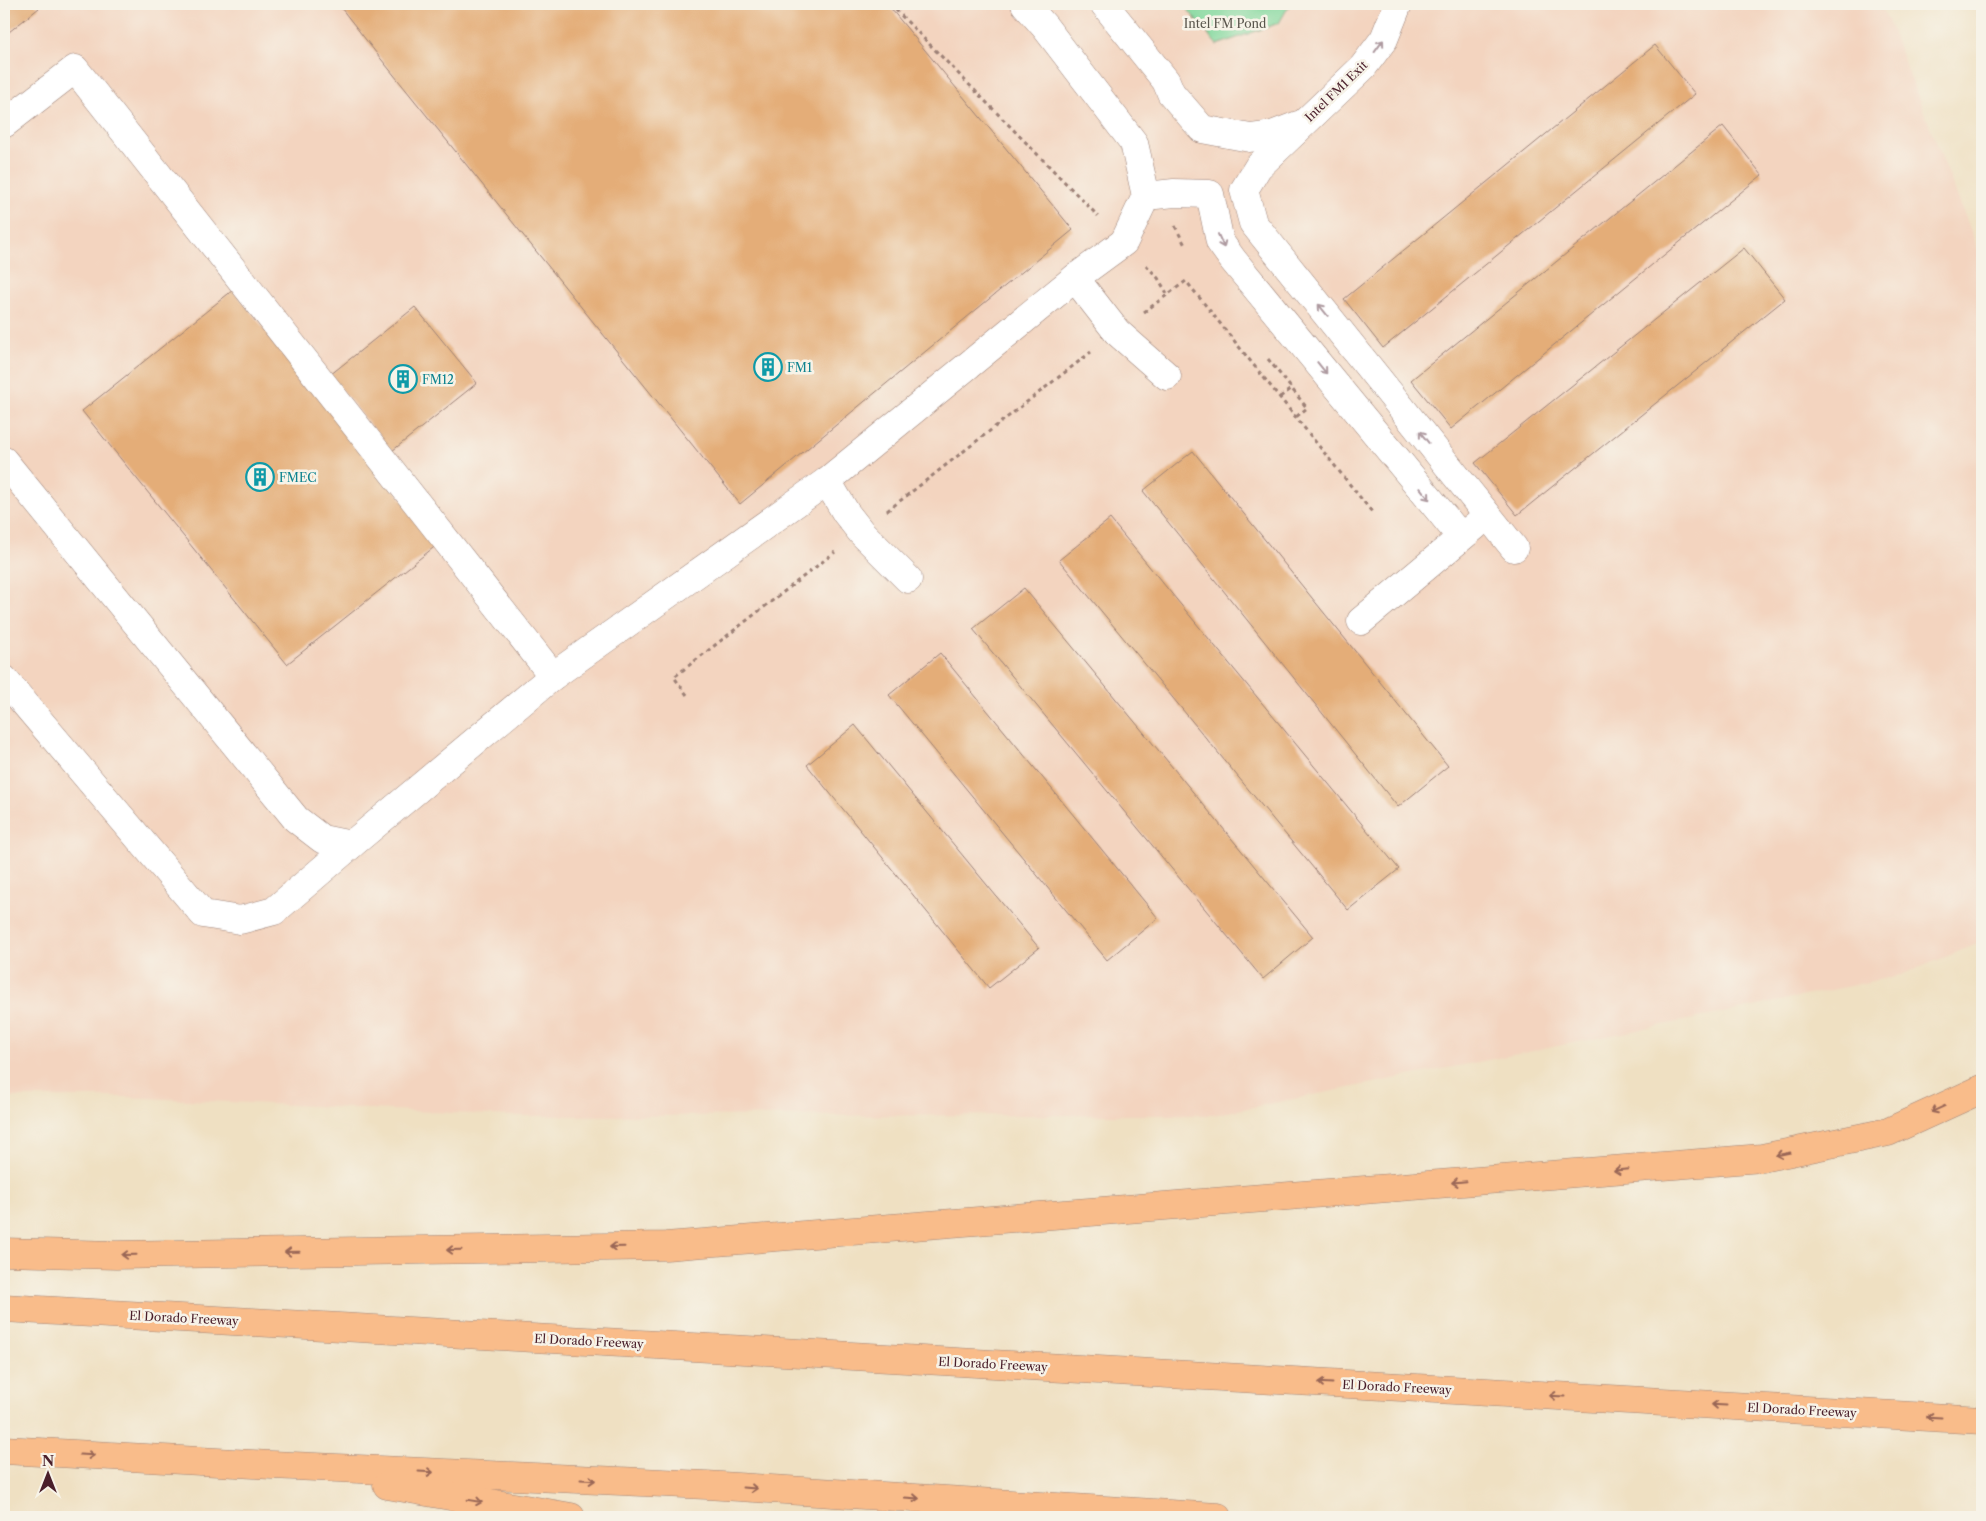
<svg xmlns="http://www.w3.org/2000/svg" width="1986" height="1521" viewBox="0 0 1986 1521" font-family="'Libre Caslon Text',serif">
<rect width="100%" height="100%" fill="#f7f3e8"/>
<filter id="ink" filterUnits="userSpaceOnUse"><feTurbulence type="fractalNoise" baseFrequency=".02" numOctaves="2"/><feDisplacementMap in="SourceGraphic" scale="10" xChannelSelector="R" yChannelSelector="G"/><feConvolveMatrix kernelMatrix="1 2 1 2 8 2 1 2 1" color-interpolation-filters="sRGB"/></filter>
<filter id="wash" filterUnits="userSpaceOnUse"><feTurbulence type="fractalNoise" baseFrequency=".0096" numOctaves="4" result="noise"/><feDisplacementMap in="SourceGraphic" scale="20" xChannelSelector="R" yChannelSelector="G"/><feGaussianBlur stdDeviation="1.12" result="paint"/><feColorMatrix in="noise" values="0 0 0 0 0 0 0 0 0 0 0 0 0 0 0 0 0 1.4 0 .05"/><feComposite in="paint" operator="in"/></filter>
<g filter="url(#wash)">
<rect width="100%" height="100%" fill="#efe0c2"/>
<polygon fill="#f3d4bf" points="4,4 1879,4 1887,18 1982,259 1982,942 1901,975 1738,1010 1213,1115 512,1116 126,1097 4,1097"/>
<polygon fill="#81d89d" stroke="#667c64" points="1183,4 1290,4 1279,23 1217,45"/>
<g id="blocks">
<g fill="#e4ad78">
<polygon points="4,4 35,4 39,8 4,36"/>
<polygon points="338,4 887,4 1073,230 740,504 377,54"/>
<polygon points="1655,45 1695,94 1383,348 1344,299"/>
<polygon points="1723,126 1762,175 1451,429 1411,380"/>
<polygon points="1744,248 1785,299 1517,515 1475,463"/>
<polygon points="233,290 438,544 287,664 82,411"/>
<polygon points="415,307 477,383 392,451 330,375"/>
<polygon points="1193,451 1448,766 1398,807 1143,491"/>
<polygon points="1110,519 1399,869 1348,910 1059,560"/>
<polygon points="1024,588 1313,937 1263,979 973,629"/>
<polygon points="940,653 1158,918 1107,960 889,695"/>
<polygon points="855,725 1039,948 989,988 807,765"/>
</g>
</g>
</g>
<g filter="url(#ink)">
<use href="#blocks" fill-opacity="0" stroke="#9c8076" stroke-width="1"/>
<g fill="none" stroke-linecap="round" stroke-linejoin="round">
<defs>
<g id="minor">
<polyline points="1104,4 1166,81 1171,93 1202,129 1250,138 1272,135 1298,125"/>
<polyline points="1398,4 1384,39 1363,67 1258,167 1244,190 1253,223 1514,548"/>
<polyline points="4,124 75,69 553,676"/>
<polyline points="1146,196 1174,193 1210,194 1220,242 1233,260 1461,537"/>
<polyline points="1075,278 1117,332 1167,376"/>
<polyline points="4,461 296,819 322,839 351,845 553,676 827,481 1075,278 1124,242 1146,196 1134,143 1045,27 1025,4"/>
<polyline points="827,481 846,513 861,532 908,579"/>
<polyline points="1361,621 1475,526"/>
<polyline points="4,679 203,914 240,920 274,911 351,845"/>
</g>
<g id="highway">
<polyline points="4,1252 116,1255 666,1246 1762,1158 1888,1132 1982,1089"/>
<polyline points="4,1308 1982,1420"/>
<polyline points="4,1450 272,1465 706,1485 1218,1517"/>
<polyline points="387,1485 571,1517"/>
</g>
</defs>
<use href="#minor" stroke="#9c8076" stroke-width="29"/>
<use href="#highway" stroke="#9c8076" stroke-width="29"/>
<g stroke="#9c8076" stroke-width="3" stroke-dasharray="4 4" stroke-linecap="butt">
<polyline points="890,4 1098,216"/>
<polyline points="1175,226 1185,245"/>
<polyline points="1146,265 1158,278 1168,295"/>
<polyline points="1144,312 1186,281 1372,512"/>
<polyline points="1268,359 1307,408 1296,417"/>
<polyline points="1280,397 1291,389"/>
<polyline points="887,511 1091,352"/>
<polyline points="687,695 674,677 835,552"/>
</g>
<use href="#minor" stroke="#fff" stroke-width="28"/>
<use href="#highway" stroke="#f9bc8a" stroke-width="28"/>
</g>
<defs><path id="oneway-shaft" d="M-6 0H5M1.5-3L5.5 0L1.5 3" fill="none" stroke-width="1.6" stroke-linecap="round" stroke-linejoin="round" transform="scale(1.25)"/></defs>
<g stroke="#ae9aa0">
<use href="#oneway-shaft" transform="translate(1379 46) rotate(-54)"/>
<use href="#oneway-shaft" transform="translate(1221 241) rotate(66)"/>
<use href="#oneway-shaft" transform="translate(1323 310) rotate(-129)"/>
<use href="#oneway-shaft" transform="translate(1322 368) rotate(51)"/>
<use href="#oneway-shaft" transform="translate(1424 437) rotate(-128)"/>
<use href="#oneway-shaft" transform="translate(1425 494) rotate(51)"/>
</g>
<g stroke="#996656">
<use href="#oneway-shaft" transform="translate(1938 1109) rotate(155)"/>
<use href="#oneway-shaft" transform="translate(1783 1154) rotate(168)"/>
<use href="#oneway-shaft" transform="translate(1621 1170) rotate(175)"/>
<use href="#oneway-shaft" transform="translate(1459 1182) rotate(175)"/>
<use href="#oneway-shaft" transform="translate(617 1247) rotate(179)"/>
<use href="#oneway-shaft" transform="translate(454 1250) rotate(179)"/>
<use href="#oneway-shaft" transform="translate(292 1252) rotate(179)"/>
<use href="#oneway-shaft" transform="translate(129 1255) rotate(179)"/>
<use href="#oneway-shaft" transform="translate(1325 1383) rotate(-177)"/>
<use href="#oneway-shaft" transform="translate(1557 1396) rotate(-177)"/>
<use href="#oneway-shaft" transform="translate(1719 1405) rotate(-177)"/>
<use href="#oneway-shaft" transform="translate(1934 1417) rotate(-177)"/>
<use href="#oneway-shaft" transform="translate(87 1455) rotate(3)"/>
<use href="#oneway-shaft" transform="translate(426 1472) rotate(3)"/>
<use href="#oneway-shaft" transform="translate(588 1480) rotate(3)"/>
<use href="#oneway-shaft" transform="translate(750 1488) rotate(4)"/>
<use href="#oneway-shaft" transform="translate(912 1498) rotate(4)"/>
<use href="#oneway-shaft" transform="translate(475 1501) rotate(10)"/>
</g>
</g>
<defs>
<symbol id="building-ring" viewBox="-11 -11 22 22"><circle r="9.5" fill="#f7f3e8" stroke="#0f9aa8" stroke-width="1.5"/><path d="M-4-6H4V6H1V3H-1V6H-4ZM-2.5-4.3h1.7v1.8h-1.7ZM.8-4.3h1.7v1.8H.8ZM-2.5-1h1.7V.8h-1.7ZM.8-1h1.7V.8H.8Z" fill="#0f9aa8"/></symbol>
</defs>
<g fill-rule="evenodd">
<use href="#building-ring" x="752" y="351" width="32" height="32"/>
<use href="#building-ring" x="387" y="363" width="32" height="32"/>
<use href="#building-ring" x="244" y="461" width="32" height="32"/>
</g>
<g text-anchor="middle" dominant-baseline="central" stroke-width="5" stroke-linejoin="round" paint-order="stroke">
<g font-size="12" fill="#5a564d" stroke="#f7f3e8">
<text x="1225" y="23">Intel FM Pond</text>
</g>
<g font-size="12" fill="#4a1f2b" stroke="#f7f3e8">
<text transform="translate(1336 91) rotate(-44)">Intel FM1 Exit</text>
<text transform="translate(184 1318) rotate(3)">El Dorado Freeway</text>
<text transform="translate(589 1341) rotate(3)">El Dorado Freeway</text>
<text transform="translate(993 1364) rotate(3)">El Dorado Freeway</text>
<text transform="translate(1397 1387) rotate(3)">El Dorado Freeway</text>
<text transform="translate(1802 1410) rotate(3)">El Dorado Freeway</text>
</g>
<g font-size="12" fill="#0d838f" stroke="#f7f3e8" text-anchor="start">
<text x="787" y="367">FM1</text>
<text x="422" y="379">FM12</text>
<text x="279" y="477">FMEC</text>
</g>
</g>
<rect width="1986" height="1521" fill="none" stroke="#f7f3e8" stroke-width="20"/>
<g transform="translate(48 1474)" stroke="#f7f3e8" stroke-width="4" paint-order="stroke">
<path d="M0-4L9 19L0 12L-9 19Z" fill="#4a1f2b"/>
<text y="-8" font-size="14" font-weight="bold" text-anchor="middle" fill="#4a1f2b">N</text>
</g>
</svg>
